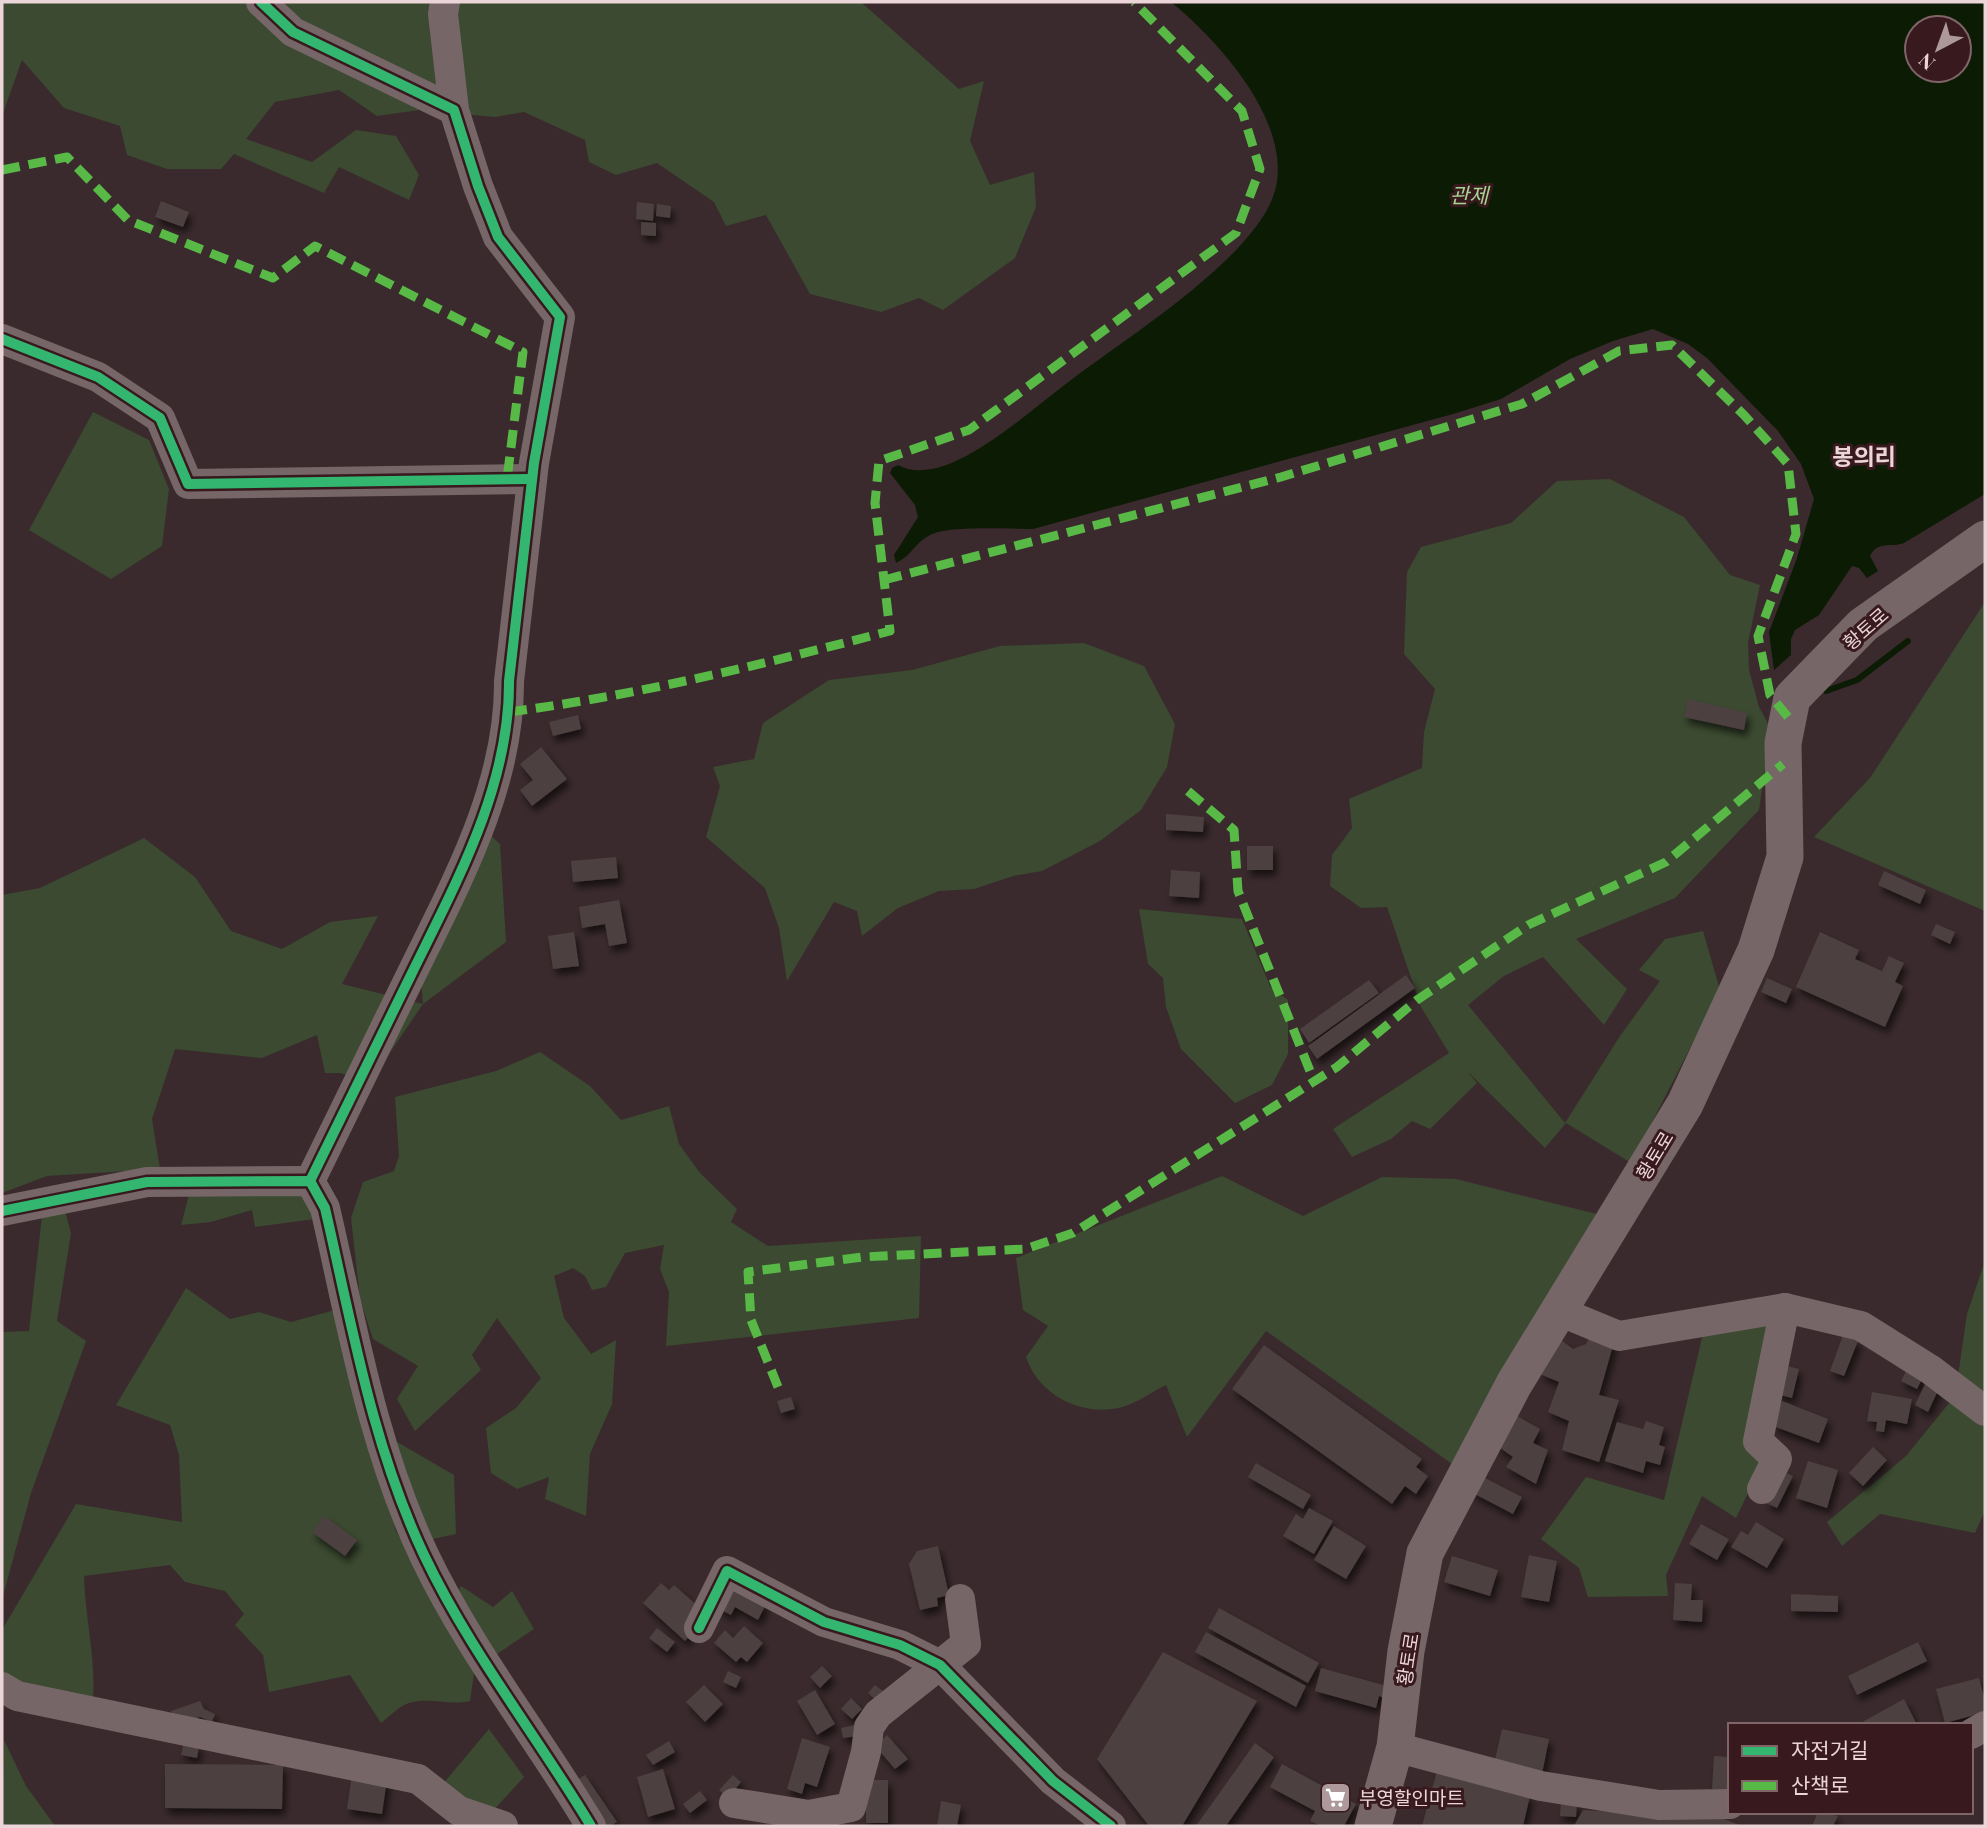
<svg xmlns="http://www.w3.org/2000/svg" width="1987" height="1828" viewBox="0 0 1987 1828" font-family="'Playfair Display','Noto Sans KR',serif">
<defs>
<filter id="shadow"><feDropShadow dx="3.5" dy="6" stdDeviation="3.5" flood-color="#0009"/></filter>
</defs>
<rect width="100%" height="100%" fill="#3a2a2d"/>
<g fill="#3b4a30">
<polygon points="2,2 244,2 298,44 325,37 279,2 861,2 959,89 984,81 970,141 990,185 1034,172 1036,207 1015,258 943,310 919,298 881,312 810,294 766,215 726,226 714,202 657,163 616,175 589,162 585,140 524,112 495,117 419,110 377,116 339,90 275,102 246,139 312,162 356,130 396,136 419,175 409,200 339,167 324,193 234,154 221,169 167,169 127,155 120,126 64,108 22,60 2,116"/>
<polygon points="93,412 149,440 169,489 162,546 111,579 29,530"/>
<polygon points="1610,479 1684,517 1730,575 1760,585 1748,643 1749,670 1759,707 1771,729 1759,810 1675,898 1576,939 1627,989 1604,1025 1543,957 1504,976 1468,1005 1565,1123 1620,1036 1660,981 1639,970 1665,939 1703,931 1720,990 1631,1163 1566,1123 1545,1148 1467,1071 1477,1083 1430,1129 1412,1121 1391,1139 1352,1157 1333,1129 1449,1053 1421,1007 1387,907 1361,908 1330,886 1332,855 1352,828 1349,799 1422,768 1424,732 1435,689 1404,654 1407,572 1421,547 1511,523 1557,481"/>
<polygon points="1985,602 1985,911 1814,837 1870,778"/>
<polygon points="1084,643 1144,666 1175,724 1167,767 1141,810 1100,841 1042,871 1013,876 974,889 939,891 898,908 862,936 857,911 834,902 787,981 779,928 765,888 706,837 720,786 713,767 754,759 763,723 829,680 912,670 1000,646"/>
<polygon points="486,831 500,844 506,942 423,1004 370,1082 340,1073 325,1073 317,1035 262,1058 175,1049 152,1119 160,1169 47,1176 2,1193 2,895 40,888 144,838 195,877 231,931 282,949 330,922 378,916 342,984 423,1004 421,978"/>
<polygon points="1139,909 1242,919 1270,986 1288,1000 1288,1054 1272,1085 1235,1103 1181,1049 1166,1007 1163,978 1148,964"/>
<polygon points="540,1052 590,1086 621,1120 669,1106 679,1144 700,1173 737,1209 731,1222 768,1246 921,1236 919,1318 666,1346 669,1292 660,1269 664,1245 625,1253 606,1287 592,1290 585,1276 573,1268 554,1276 564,1318 591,1354 616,1340 612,1404 590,1454 586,1516 545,1499 549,1477 517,1489 491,1473 486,1428 516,1408 541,1378 497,1318 472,1355 481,1370 415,1431 397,1399 418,1366 373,1339 360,1299 351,1218 363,1182 394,1171 399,1156 395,1097 496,1071"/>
<path d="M 1222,1176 L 1303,1216 L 1382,1177 L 1456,1179 L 1597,1214 L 1459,1469 L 1266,1331 L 1187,1437 L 1166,1385 C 1152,1392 1137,1403 1122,1407 C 1083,1418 1038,1395 1026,1357 L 1048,1326 L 1023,1310 L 1016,1258 Z"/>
<polygon points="189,1195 304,1196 315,1219 255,1227 252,1210 211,1222 181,1225"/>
<polygon points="65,1211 71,1233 57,1321 86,1341 31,1493 3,1596 2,1332 29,1331 42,1216"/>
<polygon points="1985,1261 1985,1399 1958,1376 1967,1314"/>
<path d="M 186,1288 L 230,1319 L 259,1312 L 291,1322 L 335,1310 L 345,1355 L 396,1531 L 476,1660 L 470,1701 C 449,1706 429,1697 409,1703 C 399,1706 389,1717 381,1723 L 350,1675 L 269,1692 L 263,1655 L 235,1625 L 244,1614 L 225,1591 L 185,1582 L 170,1565 L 84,1576 C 85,1617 96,1658 93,1699 L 28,1692 L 2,1677 L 2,1630 L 76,1504 L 182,1522 L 179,1455 L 170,1425 L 116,1405 Z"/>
<polygon points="1779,1317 1763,1462 1736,1518 1702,1496 1666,1575 1668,1596 1588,1597 1579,1568 1541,1539 1586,1477 1664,1500 1704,1329"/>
<polygon points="1954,1397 1985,1420 1985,1511 1975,1533 1880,1514 1842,1546 1827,1522 1906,1456"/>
<polygon points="385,1435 454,1475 456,1534 428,1540"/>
<polygon points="461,1586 493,1607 512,1591 534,1629 497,1654 455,1596"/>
<polygon points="489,1729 524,1777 491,1813 442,1785"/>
<polygon points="4,1740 26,1786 55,1826 2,1826"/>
</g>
<path fill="#0c1b04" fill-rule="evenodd" d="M 1171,2 L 1985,2 L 1985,494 L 1904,543 C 1891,548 1878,540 1870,556 L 1878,571 L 1867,578 L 1859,568 L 1852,566 L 1819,615 L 1795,630 L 1791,639 L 1791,655 L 1774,670 L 1769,632 L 1797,558 L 1814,499 L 1801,464 L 1778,431 L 1707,358 L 1688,344 L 1653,329 L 1613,341 L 1570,359 L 1501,399 L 1453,414 L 1033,529 C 1009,529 949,525 930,535 C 916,542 911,556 896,563 L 894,555 L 918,517 L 915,505 L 890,473 L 892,468 L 898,465 C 919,477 948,466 968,455 C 1006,434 1040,403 1075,377 C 1129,336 1261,254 1276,187 C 1290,120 1219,41 1171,2 ZM 1917,28 L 1959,28 L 1959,70 L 1917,70 Z"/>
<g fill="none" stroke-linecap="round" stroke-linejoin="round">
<polyline stroke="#0c1b04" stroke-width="6" points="1826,691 1857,680 1908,641"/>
</g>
<g fill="#4d3f41" filter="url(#shadow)">
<polygon points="161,201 189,212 183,227 155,217"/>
<polygon points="637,202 654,204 653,221 636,219"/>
<polygon points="657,204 671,206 670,218 656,216"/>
<polygon points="641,222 656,223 656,236 641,235"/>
<polygon points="1688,699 1747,713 1744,730 1684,717"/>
<polygon points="578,715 581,729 553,736 549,722"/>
<polygon points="541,747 567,779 532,806 520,790 533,780 520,764"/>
<polygon points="1166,814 1204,817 1203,832 1166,830"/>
<rect x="1247" y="846" width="26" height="24"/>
<polygon points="616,857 618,878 573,882 571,861"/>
<polygon points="1171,870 1200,872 1199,898 1169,896"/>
<polygon points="1884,871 1926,890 1920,904 1878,885"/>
<polygon points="619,900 627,943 609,946 605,924 582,928 579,907"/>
<polygon points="1936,924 1955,932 1950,944 1931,935"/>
<polygon points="574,932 579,966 553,969 548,936"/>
<polygon points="1820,932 1859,950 1855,959 1882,971 1889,956 1904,963 1895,982 1903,986 1885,1027 1796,987"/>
<polygon points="1406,975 1415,988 1317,1059 1308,1046"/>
<polygon points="1767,978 1792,989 1786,1003 1761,992"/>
<polygon points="1369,980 1379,993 1309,1043 1300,1029"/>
<polygon points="1843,1335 1858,1341 1844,1376 1830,1371"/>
<polygon points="1590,1336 1614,1342 1599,1395 1619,1400 1599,1462 1562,1450 1569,1421 1548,1412 1559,1382 1540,1374 1561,1340 1573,1349 1586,1344"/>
<polygon points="1264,1345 1422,1459 1416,1467 1428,1476 1416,1494 1405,1486 1392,1504 1232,1389"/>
<polygon points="1783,1365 1799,1369 1792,1398 1776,1394"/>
<polygon points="1908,1367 1924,1375 1917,1389 1901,1381"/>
<polygon points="1928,1378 1941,1384 1928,1412 1915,1405"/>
<polygon points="1872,1392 1912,1399 1907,1424 1886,1420 1884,1432 1876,1431 1877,1422 1867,1421"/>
<polygon points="791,1397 795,1409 781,1413 777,1401"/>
<polygon points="1782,1401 1828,1419 1819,1443 1773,1426"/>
<polygon points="1517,1416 1540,1429 1533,1443 1548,1450 1536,1484 1506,1467 1513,1457 1496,1445"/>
<polygon points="1646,1421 1664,1427 1659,1445 1665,1447 1660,1465 1646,1461 1643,1473 1605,1461 1617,1422 1643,1429"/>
<polygon points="1873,1447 1887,1460 1863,1486 1849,1473"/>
<polygon points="1808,1461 1838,1470 1827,1508 1796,1498"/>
<polygon points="1256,1463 1311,1495 1303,1509 1248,1477"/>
<polygon points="1782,1471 1793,1476 1777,1508 1766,1503"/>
<polygon points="1479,1475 1522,1497 1513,1514 1471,1492"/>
<polygon points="1309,1508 1333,1521 1314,1554 1283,1536 1296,1514 1303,1519"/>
<polygon points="324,1516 357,1540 345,1556 312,1532"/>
<polygon points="1756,1522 1784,1539 1767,1568 1731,1547 1741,1531 1748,1535"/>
<polygon points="1701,1524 1729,1539 1717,1560 1689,1544"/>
<polygon points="1334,1526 1366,1546 1346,1579 1314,1560"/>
<polygon points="938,1546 949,1595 937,1598 938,1606 920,1610 909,1564 917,1551"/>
<polygon points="1529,1555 1557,1561 1549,1602 1521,1597"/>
<polygon points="1452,1556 1498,1570 1490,1596 1444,1582"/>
<polygon points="661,1583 669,1590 674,1585 700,1608 685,1625 693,1632 685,1641 643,1603"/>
<polygon points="1675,1583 1692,1584 1691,1600 1703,1600 1702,1622 1673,1620"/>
<polygon points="729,1585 766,1604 758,1620 735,1607 731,1615 717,1608"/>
<polygon points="1791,1594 1838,1596 1838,1612 1791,1611"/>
<polygon points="1219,1608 1319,1663 1308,1683 1208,1628"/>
<polygon points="744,1626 763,1643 747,1662 741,1657 736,1662 714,1643 725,1630 733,1638"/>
<polygon points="657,1628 675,1642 667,1652 649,1638"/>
<polygon points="1206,1632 1306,1686 1296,1707 1195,1652"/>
<polygon points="1918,1642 1927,1661 1857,1695 1848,1676"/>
<polygon points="1163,1652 1257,1701 1182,1826 1149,1826 1097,1759"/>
<polygon points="822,1666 832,1676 820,1688 810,1677"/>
<polygon points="1321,1668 1387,1686 1384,1698 1379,1696 1376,1708 1315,1691"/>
<polygon points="728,1671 741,1677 736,1688 723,1682"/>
<polygon points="1979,1678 1985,1700 1985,1719 1975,1715 1945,1723 1936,1689"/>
<polygon points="704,1685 723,1704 705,1722 686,1702"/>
<polygon points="875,1685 888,1695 880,1704 868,1693"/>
<polygon points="815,1690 835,1724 817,1735 797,1701"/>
<polygon points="851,1698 862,1709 852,1719 841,1709"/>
<polygon points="1904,1699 1917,1725 1857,1725"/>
<polygon points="200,1701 204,1709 215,1714 212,1722 200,1717 175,1725 171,1711"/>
<polygon points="855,1725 857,1736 843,1738 841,1728"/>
<polygon points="1502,1729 1549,1739 1542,1774 1494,1764"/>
<polygon points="887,1735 908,1759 895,1769 875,1746"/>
<polygon points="802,1738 830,1747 817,1787 805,1783 802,1794 787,1789"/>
<polygon points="669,1741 675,1752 653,1765 646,1755"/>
<polygon points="184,1742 199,1746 197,1758 181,1755"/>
<polygon points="1255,1743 1274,1757 1226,1826 1196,1826"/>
<polygon points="1714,1756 1730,1757 1730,1790 1712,1789"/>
<polygon points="165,1764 283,1765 282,1809 165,1808"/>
<polygon points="1282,1764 1356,1804 1344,1826 1321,1826 1310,1821 1315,1811 1270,1787"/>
<polygon points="663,1769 675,1809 648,1817 637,1777"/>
<polygon points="1437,1771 1530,1796 1523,1826 1422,1826"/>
<polygon points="352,1774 387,1779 382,1814 347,1809"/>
<polygon points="585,1775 617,1822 610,1826 603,1826 574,1782"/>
<polygon points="733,1775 741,1782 728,1798 719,1790"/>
<rect x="866" y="1780" width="22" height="43"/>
<polygon points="700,1791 707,1800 690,1813 683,1804"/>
<polygon points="941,1801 961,1805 957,1826 937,1826"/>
<polygon points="1561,1801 1577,1803 1576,1817 1560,1816"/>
<polygon points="1583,1810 1721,1818 1742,1826 1574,1826"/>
<polygon points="1818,1812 1838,1816 1833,1826 1812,1826"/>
</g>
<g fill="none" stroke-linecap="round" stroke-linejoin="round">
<g stroke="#766668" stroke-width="30">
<path d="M 261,2 L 293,32 L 454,110 L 478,186 L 498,237 L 560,317 L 534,463 L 509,681 C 510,786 456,883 411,975 C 377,1044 344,1112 310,1181"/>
<polyline points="445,2 443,14 454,110"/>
<polyline points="2,339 98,377 160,418 188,484 532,479"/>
<path d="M 2,1211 L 147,1182 L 310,1181 L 325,1208 C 352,1325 372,1445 424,1555 C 469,1650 537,1736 591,1826"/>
<polyline points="1561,1312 1619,1336 1785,1308 1861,1326 1931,1370 1985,1411"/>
<polyline points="1762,1489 1777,1459 1758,1441 1785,1308"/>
<polyline points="699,1628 727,1571 824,1622 900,1645 940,1665 1053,1781 1111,1826"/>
<polyline points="2,1687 17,1696 418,1779 459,1811 503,1826"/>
<polyline points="1971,1734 1985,1726"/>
<polyline points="1395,1747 1541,1786 1659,1805 1730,1804"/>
<polyline points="734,1803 809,1815"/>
<polyline points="807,1826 809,1815 851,1807 866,1752 869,1727 878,1714 966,1644 960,1599"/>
</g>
<polyline stroke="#766668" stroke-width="37" points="1373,1826 1395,1747 1406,1651 1425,1553 1514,1384 1685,1104 1756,950 1785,857 1783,743 1792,698 1863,625 1985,539"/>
<g stroke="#58b947" stroke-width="9" stroke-dasharray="18 9" stroke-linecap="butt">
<polyline points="2,170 67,157 128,220 273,278 315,246 523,352 507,479"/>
<polyline points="884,580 1281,477 1522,404 1619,351 1672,345 1744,415 1788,464 1796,534 1758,636 1770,695 1788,717"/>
<path d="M 509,712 C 639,695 764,664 890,631 L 875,503 L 879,461 L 969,430 L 1236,233 L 1260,169 L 1242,111 L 1134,2"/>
<polyline points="1188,791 1234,830 1238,891 1314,1081"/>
<polyline points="778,1387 751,1320 748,1272 862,1257 1025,1249 1073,1233 1337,1067 1417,1000 1528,925 1666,862 1783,764"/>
</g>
<defs>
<g id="cycleway">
<path d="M 261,2 L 293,32 L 454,110 L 478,186 L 498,237 L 560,317 L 534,463 L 509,681 C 510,786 456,883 411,975 C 377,1044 344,1112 310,1181"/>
<polyline points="2,339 98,377 160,418 188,484 532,479"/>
<path d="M 2,1211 L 147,1182 L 310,1181 L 325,1208 C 352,1325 372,1445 424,1555 C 469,1650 537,1736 591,1826"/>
<polyline points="699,1628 727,1571 824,1622 900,1645 940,1665 1053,1781 1111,1826"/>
</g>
</defs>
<use href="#cycleway" stroke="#37191e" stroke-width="15"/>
<use href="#cycleway" stroke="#33b770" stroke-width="10"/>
</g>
<defs>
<symbol id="supermarket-square" viewBox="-11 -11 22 22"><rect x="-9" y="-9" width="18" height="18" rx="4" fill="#ad999c" stroke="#37191e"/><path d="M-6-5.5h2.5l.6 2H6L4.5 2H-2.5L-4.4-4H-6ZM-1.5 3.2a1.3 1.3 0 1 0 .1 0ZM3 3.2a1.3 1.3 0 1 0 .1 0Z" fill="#fff"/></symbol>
</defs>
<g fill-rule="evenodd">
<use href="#supermarket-square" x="1318" y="1780" width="35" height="35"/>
</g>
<g text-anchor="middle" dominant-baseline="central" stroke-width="6" stroke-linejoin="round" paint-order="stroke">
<g font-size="19" fill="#ebd5d8" stroke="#37191e">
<text transform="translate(1865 628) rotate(-41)">황토로</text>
<text transform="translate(1654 1155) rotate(-59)">황토로</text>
<text transform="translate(1407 1659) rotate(-81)">황토로</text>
</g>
<g font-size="19" fill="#ebd5d8" stroke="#37191e" text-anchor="start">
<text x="1359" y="1797">부영할인마트</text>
</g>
<g font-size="21" font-style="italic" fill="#a6d392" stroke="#37191e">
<text x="1469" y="194">관제</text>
</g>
<g font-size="23" font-weight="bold" fill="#ebd5d8" stroke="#37191e">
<text x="1864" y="455">봉의리</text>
</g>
</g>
<rect width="1987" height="1828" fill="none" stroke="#ebd5d8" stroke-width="7"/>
<rect x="1728" y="1723" width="245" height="91" fill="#37191e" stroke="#7f6468" stroke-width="2"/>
<rect x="1742" y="1746" width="35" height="10" fill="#33b770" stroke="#7f6468" stroke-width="2"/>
<text x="1791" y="1758" font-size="21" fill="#ebd5d8">자전거길</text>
<rect x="1742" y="1781" width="35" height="10" fill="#58b947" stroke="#7f6468" stroke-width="2"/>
<text x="1791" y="1793" font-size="21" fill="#ebd5d8">산책로</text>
<g transform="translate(1938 49) rotate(221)"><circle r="33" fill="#37191e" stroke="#7f6468" stroke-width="2"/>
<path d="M0-5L12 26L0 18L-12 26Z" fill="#ad999c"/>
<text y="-10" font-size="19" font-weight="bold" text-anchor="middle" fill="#ebd5d8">N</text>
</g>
</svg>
